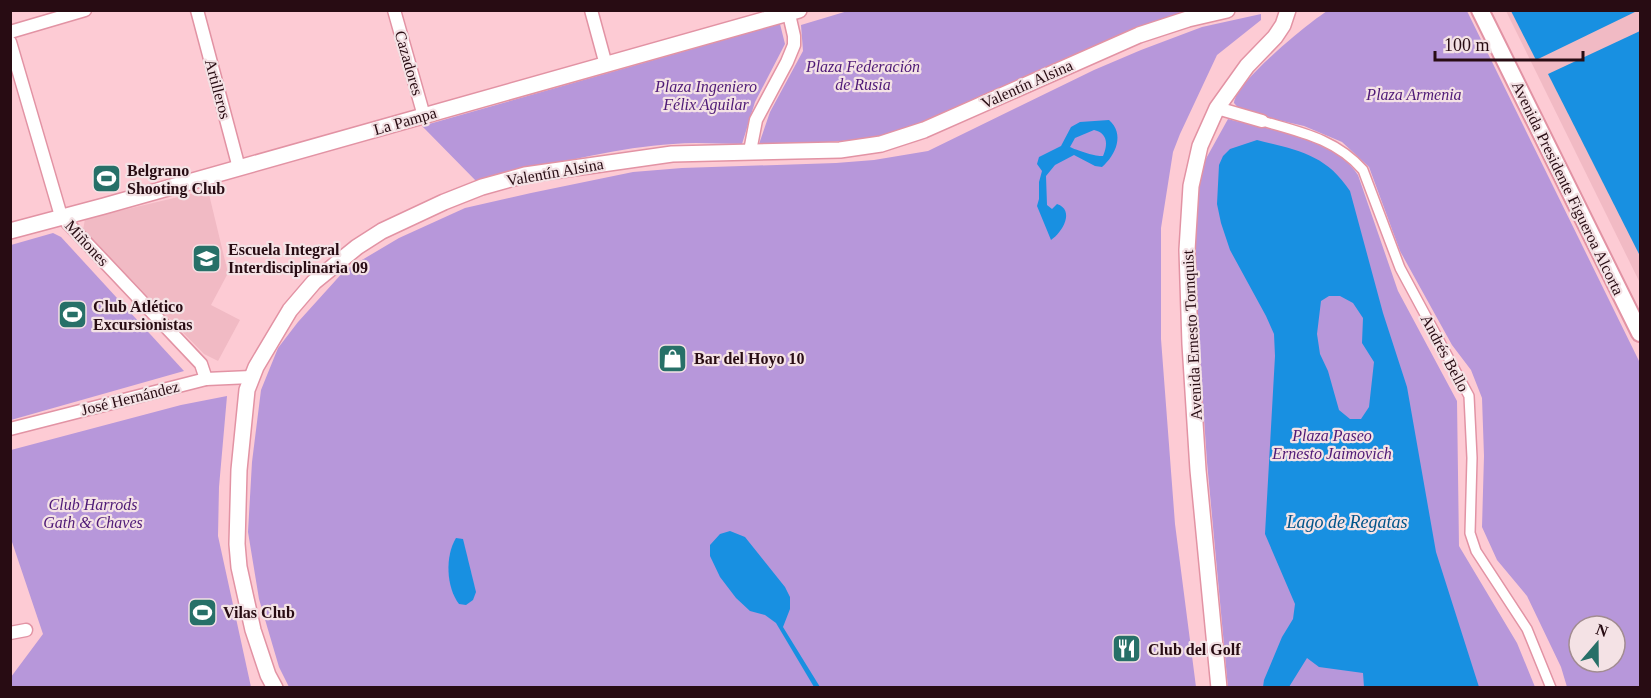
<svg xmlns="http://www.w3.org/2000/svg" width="1651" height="698" viewBox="0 0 1651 698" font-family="'Times New Roman',serif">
<rect width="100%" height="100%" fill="#fdcbd4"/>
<g fill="#f1bac4">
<polygon points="1506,11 1640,11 1640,283"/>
<polygon points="208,190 228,273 211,305 240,320 218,361 204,354 83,230 85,219"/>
</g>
<g fill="#b797da" fill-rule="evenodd">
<polygon points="851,10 1192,11 1176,15 918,125 882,138 801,144 759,144 770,112 803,51 801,25"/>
<path d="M 1327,11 L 1467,11 L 1640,363 L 1640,687 L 1567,687 L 1561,667 L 1527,596 L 1497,560 L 1482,527 L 1484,456 L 1482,398 L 1471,370 L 1452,345 L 1400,251 L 1369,167 L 1342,142 L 1304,126 L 1242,112 L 1234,103 C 1236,82 1307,24 1327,11 ZM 1579,626 L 1615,626 L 1615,662 L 1579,662 Z"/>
<polygon points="1261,14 1261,20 1217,55 1180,134 1173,152 1161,228 1161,339 1175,524 1196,687 289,687 279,667 259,599 248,532 252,462 261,390 278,348 298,322 345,270 399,238 465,208 531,193 633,172 682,168 836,163 874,160 928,151 1094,70 1141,50 1202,27"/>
<path d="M 780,24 L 785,44 L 755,102 L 742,144 C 719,144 696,142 673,144 C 611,148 539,167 479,184 L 422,126 Z"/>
<path d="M 1228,119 C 1267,129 1336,139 1358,175 L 1398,291 L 1457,401 L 1459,546 L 1517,643 L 1535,687 L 1228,688 L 1207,462 L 1193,258 L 1195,212 L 1203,164 Z"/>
<polygon points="53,233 61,237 184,371 11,420 11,245"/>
<polygon points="227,396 219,487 218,536 251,687 11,687 11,677 43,634 11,539 11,450 181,405"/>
</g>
<g fill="#1890e1" fill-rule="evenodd">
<polygon points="1511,11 1637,11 1536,60"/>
<polygon points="1640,31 1640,256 1548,74"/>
<path d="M 1109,120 C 1125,134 1116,155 1102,167 L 1095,166 L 1074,155 L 1055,165 L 1046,176 L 1047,205 L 1052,209 L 1057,204 C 1075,210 1063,232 1051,240 L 1037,206 L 1039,199 L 1039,182 L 1042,171 L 1037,164 L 1039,157 L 1061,146 L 1071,127 L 1080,122 ZM 1094,130 C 1108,133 1108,145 1103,156 C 1096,157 1076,150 1070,147 L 1075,138 Z"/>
<path d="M 1257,140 C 1297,150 1326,154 1350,191 L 1383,313 L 1407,387 L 1436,552 L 1479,687 L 1364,687 L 1363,673 L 1319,667 L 1307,658 L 1289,687 L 1263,687 L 1264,680 L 1282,637 L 1293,619 L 1295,604 L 1265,534 L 1275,356 L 1274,334 L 1266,316 L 1230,250 L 1221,223 L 1217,204 L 1219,165 L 1223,156 L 1230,149 ZM 1329,296 L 1340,296 L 1353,303 L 1363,318 L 1362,343 L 1374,362 L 1369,407 L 1361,419 L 1350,419 L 1339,410 L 1328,371 L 1320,354 L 1317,334 L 1321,301 Z"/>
<polygon points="730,531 745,537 785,587 790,597 790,609 783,627 820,687 814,687 776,623 765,615 750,611 736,598 720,577 710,556 710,545 720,534"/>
<path d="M 456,538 L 463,539 L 476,592 L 473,600 L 466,605 L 459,604 C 446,587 445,556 456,538 Z"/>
</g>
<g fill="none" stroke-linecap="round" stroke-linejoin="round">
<defs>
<path id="pedestrian" d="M 1262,121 C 1300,132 1336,139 1363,170 L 1400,268 L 1469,396 L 1472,458 L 1470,533 L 1476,551 L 1527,629 L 1551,688"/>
<g id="minor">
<polyline points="197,10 239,168"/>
<polyline points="394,10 424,116"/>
<polyline points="591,10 606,65"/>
<polyline points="10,32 85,10"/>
<polyline points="10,42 61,216 201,364 206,379"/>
<polyline points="1217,108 1262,121"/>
<polyline points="750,151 756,120 787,62 794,45 794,36 788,10"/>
<polyline points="10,429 206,379 251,377"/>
<polyline points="10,633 26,630"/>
</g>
<g id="tertiary">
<polyline points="10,231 104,206 799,10"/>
<polyline points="275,688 268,675 253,630 239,567 237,544 239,470 247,390 256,367 290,310 314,282 357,247 382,231 444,202 482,187 525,175 672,154 840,150 881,144 924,130 1139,35 1188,19 1227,10"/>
<polyline points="1219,688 1198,470 1190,344 1187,250 1191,186 1200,146 1217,108 1247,66 1275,37 1283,25 1288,10"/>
</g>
<polyline id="secondary" points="1480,10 1640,333"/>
</defs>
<use href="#pedestrian" stroke="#e293a4" stroke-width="12"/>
<use href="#minor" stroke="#e293a4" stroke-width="15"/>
<use href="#tertiary" stroke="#e293a4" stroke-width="18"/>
<use href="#secondary" stroke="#e293a4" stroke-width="20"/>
<use href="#pedestrian" stroke="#fff" stroke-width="9"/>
<use href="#minor" stroke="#fff" stroke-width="12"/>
<use href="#tertiary" stroke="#fff" stroke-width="15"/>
<use href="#secondary" stroke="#fff" stroke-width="16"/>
</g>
<defs>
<symbol id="stadium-square" viewBox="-11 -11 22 22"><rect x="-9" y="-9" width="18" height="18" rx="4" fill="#277068" stroke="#f4e2e5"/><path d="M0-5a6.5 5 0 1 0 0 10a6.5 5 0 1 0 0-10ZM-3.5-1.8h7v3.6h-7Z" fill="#fff"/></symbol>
<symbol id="school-square" viewBox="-11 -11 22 22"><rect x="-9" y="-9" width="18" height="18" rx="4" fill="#277068" stroke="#f4e2e5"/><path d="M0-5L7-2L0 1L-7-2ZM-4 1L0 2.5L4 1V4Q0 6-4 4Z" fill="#fff"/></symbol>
<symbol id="shop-square" viewBox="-11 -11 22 22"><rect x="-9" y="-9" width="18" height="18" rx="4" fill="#277068" stroke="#f4e2e5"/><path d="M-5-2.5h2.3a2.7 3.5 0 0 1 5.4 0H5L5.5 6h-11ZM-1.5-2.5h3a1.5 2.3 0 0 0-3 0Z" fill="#fff"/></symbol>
<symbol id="restaurant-square" viewBox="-11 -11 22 22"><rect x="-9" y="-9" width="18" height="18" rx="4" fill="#277068" stroke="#f4e2e5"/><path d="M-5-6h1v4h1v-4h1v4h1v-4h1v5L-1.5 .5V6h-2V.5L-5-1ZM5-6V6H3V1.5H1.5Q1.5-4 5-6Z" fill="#fff"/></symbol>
</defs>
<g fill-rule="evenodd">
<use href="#stadium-square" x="90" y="162" width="33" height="33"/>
<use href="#school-square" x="190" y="242" width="33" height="33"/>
<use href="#stadium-square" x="56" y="298" width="33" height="33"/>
<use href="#shop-square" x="656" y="342" width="33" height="33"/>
<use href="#stadium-square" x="186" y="596" width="33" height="33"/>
<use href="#restaurant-square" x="1110" y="632" width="33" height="33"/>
</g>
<g text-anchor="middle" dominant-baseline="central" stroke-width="4.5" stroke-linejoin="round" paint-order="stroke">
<g font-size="16" fill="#280c13" stroke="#f4e2e5">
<text transform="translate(409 63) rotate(74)">Cazadores</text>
<text transform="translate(1027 84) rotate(-24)">Valentín Alsina</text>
<text transform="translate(218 89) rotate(75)">Artilleros</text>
<text transform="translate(405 121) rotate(-16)">La Pampa</text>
<text transform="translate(555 172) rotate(-10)">Valentín Alsina</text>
<text transform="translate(1568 188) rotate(64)">Avenida Presidente Figueroa Alcorta</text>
<text transform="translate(87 243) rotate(47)">Miñones</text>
<text transform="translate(1192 335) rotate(-93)">Avenida Ernesto Tornquist</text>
<text transform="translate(1445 353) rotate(62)">Andrés Bello</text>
<text transform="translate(130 398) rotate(-14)">José Hernández</text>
</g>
<g font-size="16" font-style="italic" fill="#4e1976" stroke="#f4e2e5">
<text x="863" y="66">Plaza Federación<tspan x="863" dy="18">de Rusia</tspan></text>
<text x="706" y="86">Plaza Ingeniero<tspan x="706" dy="18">Félix Aguilar</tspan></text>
<text x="1414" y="94">Plaza Armenia</text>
<text x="1332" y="435">Plaza Paseo<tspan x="1332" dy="18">Ernesto Jaimovich</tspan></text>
<text x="93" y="504">Club Harrods<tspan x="93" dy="18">Gath &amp; Chaves</tspan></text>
</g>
<g font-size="16" font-weight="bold" fill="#280c13" stroke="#f4e2e5" text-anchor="start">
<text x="127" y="170">Belgrano<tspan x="127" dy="18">Shooting Club</tspan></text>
<text x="228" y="249">Escuela Integral<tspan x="228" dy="18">Interdisciplinaria 09</tspan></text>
<text x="93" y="306">Club Atlético<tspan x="93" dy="18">Excursionistas</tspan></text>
<text x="694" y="358">Bar del Hoyo 10</text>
<text x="223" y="612">Vilas Club</text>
<text x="1148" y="649">Club del Golf</text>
</g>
<g font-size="18" font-style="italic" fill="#005489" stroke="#f4e2e5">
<text x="1347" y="522">Lago de Regatas</text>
</g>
</g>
<rect width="1651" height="698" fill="none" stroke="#280c13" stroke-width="24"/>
<g transform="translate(1597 644) rotate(20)"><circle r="28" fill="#f4e2e5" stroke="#a28c91" stroke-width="1.5"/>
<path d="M0-4.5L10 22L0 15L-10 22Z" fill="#277068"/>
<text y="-9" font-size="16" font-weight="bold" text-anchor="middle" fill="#280c13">N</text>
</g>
<path d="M1435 51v9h148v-9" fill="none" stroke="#280c13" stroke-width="3"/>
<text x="1444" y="51" font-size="18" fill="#280c13" stroke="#f4e2e5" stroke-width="4.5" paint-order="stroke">100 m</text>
</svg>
